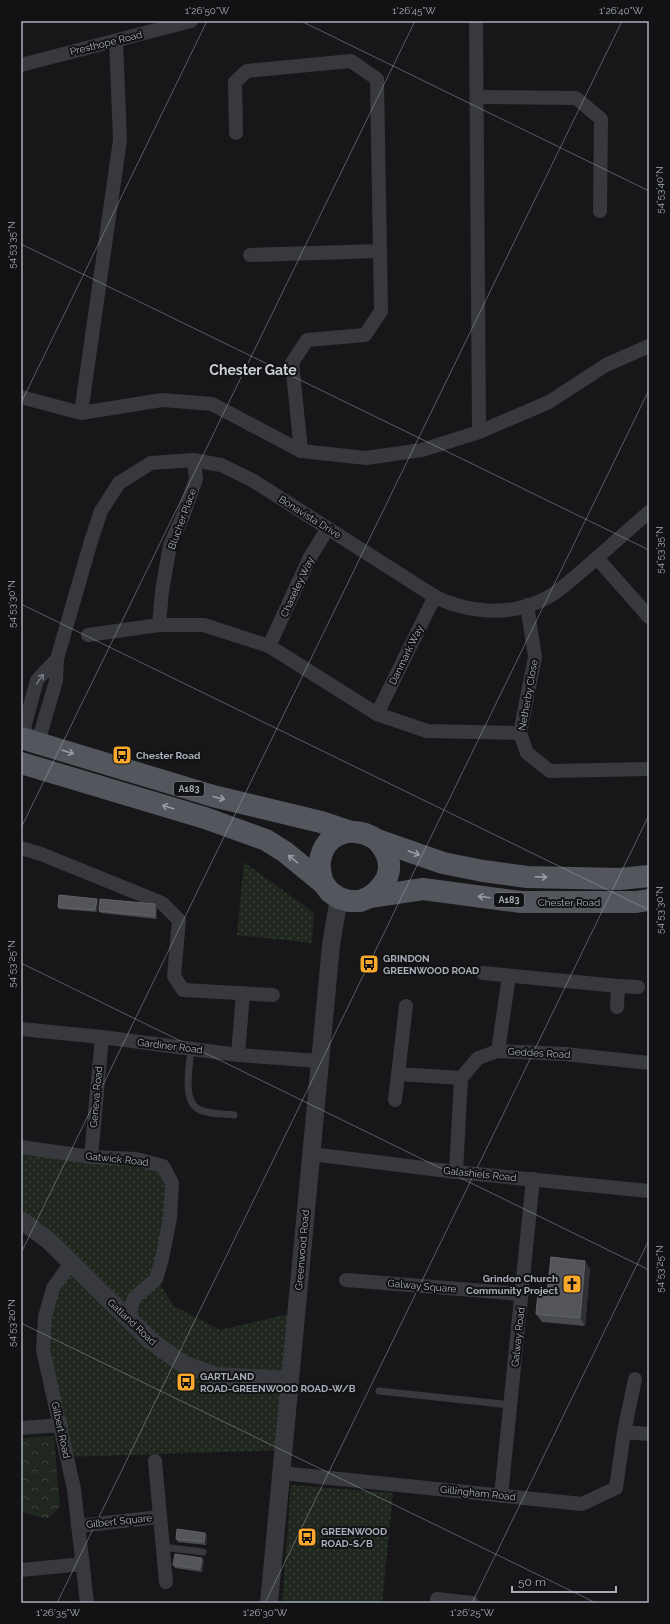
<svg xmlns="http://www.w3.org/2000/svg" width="670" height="1624" viewBox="0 0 670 1624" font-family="Raleway,sans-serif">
<defs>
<pattern id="grass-dots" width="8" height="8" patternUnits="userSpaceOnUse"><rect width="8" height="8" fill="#1f271f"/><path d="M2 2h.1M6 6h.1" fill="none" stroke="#3d443d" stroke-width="1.8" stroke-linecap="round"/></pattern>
<pattern id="forest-crowns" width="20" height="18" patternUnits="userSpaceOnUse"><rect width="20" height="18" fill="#1f271f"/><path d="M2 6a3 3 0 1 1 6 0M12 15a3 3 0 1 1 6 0" fill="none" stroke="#3d443d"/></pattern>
</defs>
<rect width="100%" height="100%" fill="#171719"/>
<g fill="url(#grass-dots)">
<polygon points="244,862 314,913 312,943 237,935"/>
<polygon points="21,1147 163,1166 172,1183 156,1279 174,1306 220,1330 296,1312 283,1450 67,1457 61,1425 45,1317 71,1263 21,1220"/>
<polygon points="291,1485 393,1493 382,1603 282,1603"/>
</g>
<polygon fill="url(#forest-crowns)" points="54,1436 60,1507 47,1519 21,1512 21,1438"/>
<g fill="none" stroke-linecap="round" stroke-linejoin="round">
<g stroke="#38393e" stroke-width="7">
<path d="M 191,1049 C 190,1065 181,1102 200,1110 C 208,1114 225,1114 234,1115"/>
<polyline points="379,1391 511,1405"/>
<polyline points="163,1547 203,1552"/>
</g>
<g stroke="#38393e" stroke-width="14">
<polyline points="476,21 479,432"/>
<polyline points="21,65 191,21"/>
<polyline points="477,97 576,98 601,119 600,211"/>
<polyline points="236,133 235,82 247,71 351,61 377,79 381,311 365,335 307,340 292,363 301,451"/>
<polyline points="250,255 380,251"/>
<polyline points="21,397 81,413 162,400 212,404 301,451 366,458 422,450 479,432 549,402 606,365 649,346"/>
<polyline points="81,413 120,140 116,41"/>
<polyline points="597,558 649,617"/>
<polyline points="527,605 535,657 520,733 527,753 550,771 649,769"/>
<polyline points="159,625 162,591 170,545 183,516 196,479 194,460"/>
<polyline points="88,635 159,625 204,625 269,646 377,714 427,731 520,733"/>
<polyline points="269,646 309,559 328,528"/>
<path d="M 57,659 L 37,680 L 24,728 L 31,741 L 41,732 L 48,708 L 56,681 L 57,659 L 91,541 L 101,511 L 119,483 L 151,463 L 194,460 L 221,465 L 252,480 L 437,598 C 469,612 505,616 538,602 C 555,595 569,582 583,570 C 605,551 627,531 649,512"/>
<polyline points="377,714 435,596"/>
<polyline points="21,848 41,854 162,903 179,920 174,976 183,990 273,995"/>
<polyline points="483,973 618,986"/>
<polyline points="617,1007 618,986 638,987"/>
<polyline points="21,1029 102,1037 238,1055 320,1061"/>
<polyline points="498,1051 509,976"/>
<polyline points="238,1055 243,993"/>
<polyline points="398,1074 461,1078"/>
<polyline points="395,1100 406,1006"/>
<polyline points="21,1147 91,1157 136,1159 163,1166 172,1183 170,1218 162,1259 156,1279 134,1298 128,1320"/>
<polyline points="311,1154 456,1172 649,1191"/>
<polyline points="91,1157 102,1037"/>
<polyline points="456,1172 461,1078 478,1058 498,1051 565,1054 649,1063"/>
<polyline points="71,1263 53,1288 45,1317 43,1350 74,1489 87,1603"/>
<polyline points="346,1280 522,1294"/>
<polyline points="21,1428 61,1425"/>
<polyline points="624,1432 635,1379"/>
<polyline points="155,1461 166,1582"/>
<polyline points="281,1473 582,1504 616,1488 624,1432 649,1434"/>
<polyline points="501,1496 533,1179"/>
<polyline points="78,1526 160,1517"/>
<polyline points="21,1570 83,1564"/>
<polyline points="437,1599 472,1603"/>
</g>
<g stroke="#38393e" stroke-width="18">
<polyline points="21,1220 48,1240 151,1341 183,1364 216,1376 290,1380"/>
<polyline points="269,1603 331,945 339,898"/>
</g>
<g stroke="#54565d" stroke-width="22">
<polyline points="21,738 213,796 321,822 348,831"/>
<polyline points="21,763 205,818 266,840 285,852 323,883 330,892 339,898 349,901 360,901 370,897 423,889 521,902 636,902 649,900"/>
<path d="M 323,883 C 309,845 343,817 377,840 L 443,863 L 483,871 L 527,877 L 620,879 L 649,876"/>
<path d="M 370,897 C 392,881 396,861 377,840"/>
</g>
</g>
<g fill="#484a4e">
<polygon points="98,902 97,912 59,909 58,907"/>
<polygon points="157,907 157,919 101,913 99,911"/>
<polygon points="590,1269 585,1326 542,1322 536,1314 547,1293"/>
<polygon points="205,1533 207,1535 206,1545 178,1542 176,1539"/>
<polygon points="204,1561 202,1572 175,1568 173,1565"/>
</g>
<g fill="#303134">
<polygon points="97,899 98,902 97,912 95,910"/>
<polygon points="155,904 157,907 157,919 155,916"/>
<polygon points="585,1261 590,1269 585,1326 580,1318"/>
<polygon points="205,1533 207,1535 206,1545 204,1542"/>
<polygon points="202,1558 204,1561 202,1572 200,1569"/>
</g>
<g fill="#53555a" stroke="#606369">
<polygon points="59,895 97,899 95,910 58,907"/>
<polygon points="100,899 155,904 155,916 99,911"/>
<polygon points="551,1257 585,1261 580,1318 536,1314 538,1292 547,1293"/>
<polygon points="177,1529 205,1533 204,1542 176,1539"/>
<polygon points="175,1554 202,1558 200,1569 173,1565"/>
</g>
<defs><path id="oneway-shaft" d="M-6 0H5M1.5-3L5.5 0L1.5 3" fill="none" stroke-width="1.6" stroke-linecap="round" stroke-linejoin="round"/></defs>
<use stroke="#767a82" href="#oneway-shaft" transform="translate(40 679) rotate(-55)"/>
<g stroke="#979da7">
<use href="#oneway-shaft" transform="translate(68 752) rotate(17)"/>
<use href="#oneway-shaft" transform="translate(219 798) rotate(14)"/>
<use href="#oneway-shaft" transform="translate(168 807) rotate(-163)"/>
<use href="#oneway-shaft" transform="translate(414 853) rotate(20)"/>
<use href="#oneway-shaft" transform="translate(293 859) rotate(-141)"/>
<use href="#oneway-shaft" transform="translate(541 877) rotate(2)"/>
<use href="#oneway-shaft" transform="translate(484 897) rotate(-173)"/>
</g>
<path fill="none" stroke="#a8afba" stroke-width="1" stroke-opacity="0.45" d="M 301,21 L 649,191M 21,244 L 649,550M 21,403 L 207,21M 21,604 L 649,910M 21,828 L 415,21M 21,963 L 649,1270M 21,1253 L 622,21M 21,1323 L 596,1603M 57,1603 L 649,390M 265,1603 L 649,815M 472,1603 L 649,1240"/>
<defs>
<symbol id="bus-square" viewBox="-11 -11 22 22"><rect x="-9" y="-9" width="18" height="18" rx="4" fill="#faa72e" stroke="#121214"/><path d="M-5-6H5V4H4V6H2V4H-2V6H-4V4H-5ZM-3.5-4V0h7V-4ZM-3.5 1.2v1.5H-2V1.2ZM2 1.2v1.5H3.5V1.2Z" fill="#111"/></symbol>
<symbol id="church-square" viewBox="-11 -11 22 22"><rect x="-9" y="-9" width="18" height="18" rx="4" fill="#faa72e" stroke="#121214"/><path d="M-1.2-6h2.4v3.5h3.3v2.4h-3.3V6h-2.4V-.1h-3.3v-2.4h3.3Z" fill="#111"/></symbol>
</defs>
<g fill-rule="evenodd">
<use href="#bus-square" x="111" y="744" width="22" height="22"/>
<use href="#bus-square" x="358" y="953" width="22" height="22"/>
<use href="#church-square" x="561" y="1273" width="22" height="22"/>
<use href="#bus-square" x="175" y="1371" width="22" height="22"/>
<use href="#bus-square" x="296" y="1526" width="22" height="22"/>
</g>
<g text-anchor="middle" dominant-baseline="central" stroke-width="4" stroke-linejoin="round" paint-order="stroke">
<g fill="#121214" stroke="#7b8088" stroke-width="1">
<rect x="174" y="782" width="30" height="14" rx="3"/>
<rect x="494" y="893" width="30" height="14" rx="3"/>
</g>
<g font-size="9" font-weight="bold" fill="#a8afba">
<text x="189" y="789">A183</text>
<text x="509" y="900">A183</text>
</g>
<g font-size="10" fill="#a8afba" stroke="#121214">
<text transform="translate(106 43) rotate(-14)">Presthope Road</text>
<text transform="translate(310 517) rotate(32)">Bonavista Drive</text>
<text transform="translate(182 519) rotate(-70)">Blucher Place</text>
<text transform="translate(297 587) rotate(-65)">Chaseley Way</text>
<text transform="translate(406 655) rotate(-64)">Danmark Way</text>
<text transform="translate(528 695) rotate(-80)">Netherby Close</text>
<text x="569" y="902">Chester Road</text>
<text transform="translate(170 1046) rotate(7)">Gardiner Road</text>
<text transform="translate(539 1053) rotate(3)">Geddes Road</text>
<text transform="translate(96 1097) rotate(-85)">Geneva Road</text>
<text transform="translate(117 1159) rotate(6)">Gatwick Road</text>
<text transform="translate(480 1174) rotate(6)">Galashiels Road</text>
<text transform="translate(302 1250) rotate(-85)">Greenwood Road</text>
<text transform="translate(422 1286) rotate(5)">Galway Square</text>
<text transform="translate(132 1322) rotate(43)">Gatland Road</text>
<text transform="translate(518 1337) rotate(-84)">Galway Road</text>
<text transform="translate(61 1430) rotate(78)">Gilbert Road</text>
<text transform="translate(478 1493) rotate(6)">Gillingham Road</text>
<text transform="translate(119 1521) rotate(-6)">Gilbert Square</text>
</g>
<g font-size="10" font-weight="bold" fill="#a8afba" stroke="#121214" text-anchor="start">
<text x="136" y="755">Chester Road</text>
<text x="383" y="958">GRINDON<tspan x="383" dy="12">GREENWOOD ROAD</tspan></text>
<text x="558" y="1278" text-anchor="end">Grindon Church<tspan x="558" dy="12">Community Project</tspan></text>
<text x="200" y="1376">GARTLAND<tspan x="200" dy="12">ROAD-GREENWOOD ROAD-W/B</tspan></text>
<text x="321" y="1531">GREENWOOD<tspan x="321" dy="12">ROAD-S/B</tspan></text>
</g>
<g font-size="14" font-weight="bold" fill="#caced5" stroke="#121214">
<text x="253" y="370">Chester Gate</text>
</g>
</g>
<rect width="670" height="1624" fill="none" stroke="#121214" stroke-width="44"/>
<path d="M512 1586v6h104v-6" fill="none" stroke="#a8afba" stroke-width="2"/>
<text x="518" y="1586" font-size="12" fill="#a8afba" stroke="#121214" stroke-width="3" paint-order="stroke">50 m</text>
<rect x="22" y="22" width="626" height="1580" fill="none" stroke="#a8afba" stroke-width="1.5"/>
<g font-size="10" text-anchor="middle" fill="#a8afba">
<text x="207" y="14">1°26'50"W</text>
<text x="414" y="14">1°26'45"W</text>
<text x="621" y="14">1°26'40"W</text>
<text transform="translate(659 190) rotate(-90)" y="4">54°53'40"N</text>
<text transform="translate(11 245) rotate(-90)" y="4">54°53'35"N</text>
<text transform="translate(659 550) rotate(-90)" y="4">54°53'35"N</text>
<text transform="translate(11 604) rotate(-90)" y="4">54°53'30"N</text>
<text transform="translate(659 910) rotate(-90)" y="4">54°53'30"N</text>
<text transform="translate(11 964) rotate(-90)" y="4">54°53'25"N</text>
<text transform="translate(659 1269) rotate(-90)" y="4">54°53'25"N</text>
<text transform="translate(11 1323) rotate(-90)" y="4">54°53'20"N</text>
<text x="58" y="1616">1°26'35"W</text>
<text x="265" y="1616">1°26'30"W</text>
<text x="472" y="1616">1°26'25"W</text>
</g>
</svg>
